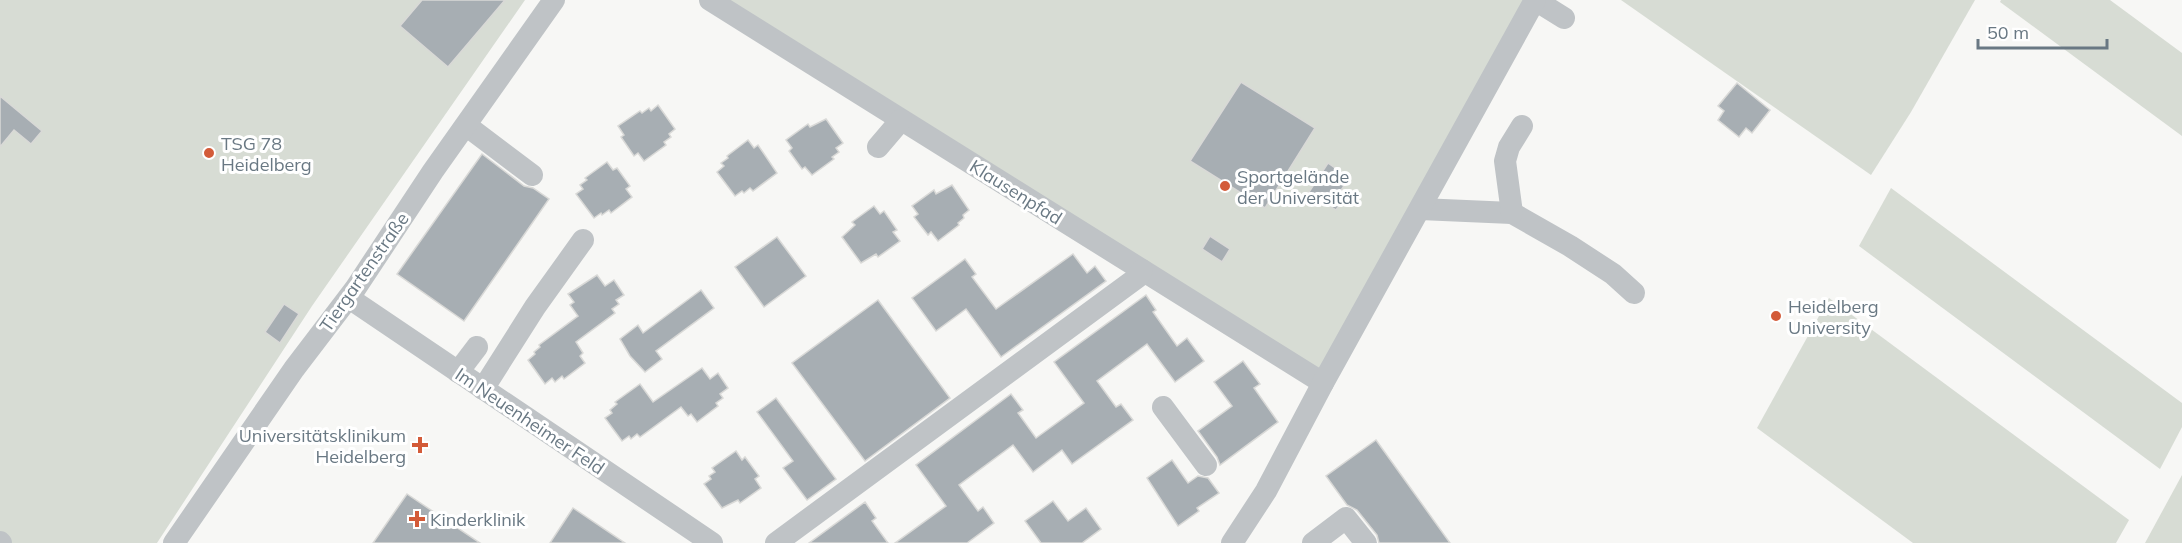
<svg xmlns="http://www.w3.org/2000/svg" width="2182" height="543" viewBox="0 0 2182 543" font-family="Mulish,sans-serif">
<rect width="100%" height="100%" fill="#f7f7f5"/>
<g fill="#d7dcd4">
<polygon points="0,0 525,0 312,306 157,543 0,543"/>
<polygon points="722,0 1533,0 1323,372"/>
<polygon points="1621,0 1975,0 1911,112 1871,175"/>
<polygon points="2001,0 2110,0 2182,53 2182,136 2000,2"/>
<polygon points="1891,188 2182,403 2182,427 2160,469 1859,246"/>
<polygon points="1829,298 2129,520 2116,543 1913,543 1757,428"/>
<polygon points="2182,475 2182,543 2145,543"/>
</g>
<g fill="#a7aeb3" stroke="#d9d9d7" stroke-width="1.5">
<polygon points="422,0 505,0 448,67 400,26"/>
<polygon points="1241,82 1315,128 1265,208 1190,161"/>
<polygon points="1737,83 1770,110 1752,133 1746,128 1739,137 1718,120 1724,111 1718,106"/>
<polygon points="0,96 42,131 31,144 14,130 0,147"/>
<polygon points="658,105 675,129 669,134 671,137 664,142 666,145 644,161 638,153 634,156 621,137 624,135 618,126 640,111 642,113 649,108 651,111"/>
<polygon points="826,119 843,143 836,148 839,152 832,157 834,159 812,175 805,167 802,169 789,151 792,148 786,140 808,124 810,127"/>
<polygon points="748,140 754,148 758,145 777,173 753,191 750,188 744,193 742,191 735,196 717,172 724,166 721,163 728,158 727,156"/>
<polygon points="482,154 524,186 533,188 549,199 464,321 397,274"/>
<polygon points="607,162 613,170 617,168 630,186 626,189 632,197 611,213 609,210 602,215 601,213 594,218 576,194 583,189 580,185 587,180 585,178"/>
<polygon points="1328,163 1349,178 1340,192 1345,197 1336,210 1309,192"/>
<polygon points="952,185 969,210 963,215 964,218 958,223 959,225 938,241 931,232 928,235 914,217 918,214 912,206 934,190 936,194"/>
<polygon points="874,206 880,214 884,211 897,230 893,232 900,241 878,257 876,254 861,263 842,237 855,225 852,222"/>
<polygon points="1210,236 1230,249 1222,262 1202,249"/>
<polygon points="777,237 806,276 764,307 735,267"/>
<polygon points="1073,254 1087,273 1095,266 1106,281 1001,357 966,309 936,331 912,298 965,259 976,274 972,277 996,309"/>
<polygon points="597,275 605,286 614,280 624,295 616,300 619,304 612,309 615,313 576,342 583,353 580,356 585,363 564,379 562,376 555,382 552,378 545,384 528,360 535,354 534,352 540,347 539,345 578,316 570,305 574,302 568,294"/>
<polygon points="701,290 714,308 656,351 662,359 645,372 630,356 620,339 638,325 643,333"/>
<polygon points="1146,295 1156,310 1153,312 1177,346 1187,338 1204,361 1175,382 1147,344 1097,381 1116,407 1121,404 1133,420 1072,464 1062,450 1033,472 1013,445 959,485 978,511 983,507 994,523 967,543 895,543 946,506 916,465 1011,394 1023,410 1018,413 1036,438 1084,403 1054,362"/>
<polygon points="878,300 950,398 865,461 792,363"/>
<polygon points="284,304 299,314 280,343 265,332"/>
<polygon points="1243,361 1260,384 1254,388 1278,422 1220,465 1217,457 1198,431 1232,406 1214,382"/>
<polygon points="702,368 710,379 718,373 728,388 720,394 723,398 716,403 718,406 697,422 691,414 688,416 681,407 640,437 637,434 631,439 629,436 622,441 605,418 612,413 610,410 617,404 615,402 640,384 653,402"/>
<polygon points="776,398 836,479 807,500 783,468 793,461 757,412"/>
<polygon points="1376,440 1450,543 1379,543 1377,535 1357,510 1347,505 1326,476"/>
<polygon points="736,451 742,460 745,457 759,476 755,479 761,488 740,503 738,500 722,508 704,484 711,479 709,476 715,472 712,468"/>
<polygon points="1172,460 1188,483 1198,476 1208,478 1219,493 1197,508 1199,511 1178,526 1147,478"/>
<polygon points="407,494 480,543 373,543"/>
<polygon points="1053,501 1068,521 1086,508 1101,529 1082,543 1041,543 1025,521"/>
<polygon points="865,502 876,518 872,521 888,543 809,543"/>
<polygon points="573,508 625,543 550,543"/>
</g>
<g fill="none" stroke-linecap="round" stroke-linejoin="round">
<g stroke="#bfc3c6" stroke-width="22">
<polyline points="710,0 1323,383"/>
<polyline points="1535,0 1564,18"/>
<polyline points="467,126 532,175"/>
<polyline points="878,147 901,120"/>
<polyline points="1420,209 1512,213 1570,246 1613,274 1634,293"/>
<polyline points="1512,213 1505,161 1509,147 1522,126"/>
<polyline points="349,298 712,543"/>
<polyline points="458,372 477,347"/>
<polyline points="483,389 535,307 583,240"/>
<polyline points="1163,407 1206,465"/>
<polyline points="0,542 1,543"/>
<polyline points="174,543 294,369 355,289 433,171 554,0"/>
<polyline points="776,543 1138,277 1142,270"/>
<polyline points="1232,543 1266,491 1323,383 1535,0"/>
<polyline points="1313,543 1346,518 1366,543"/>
</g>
</g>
<g fill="#d35b39" stroke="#fff" stroke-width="2">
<circle cx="209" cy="153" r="6"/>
<circle cx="1225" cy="186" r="6"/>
<circle cx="1776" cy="316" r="6"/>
<path d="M417 436h6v6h6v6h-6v6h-6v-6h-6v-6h6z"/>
<path d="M414 510h6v6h6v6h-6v6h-6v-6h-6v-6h6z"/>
</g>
<g text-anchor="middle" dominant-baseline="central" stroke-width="6" stroke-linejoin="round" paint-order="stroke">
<g font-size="18" fill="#697883" stroke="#fff" text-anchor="start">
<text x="221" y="143">TSG 78<tspan x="221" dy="21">Heidelberg</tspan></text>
<text x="1237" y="176">Sportgelände<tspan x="1237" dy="21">der Universität</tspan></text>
<text x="1788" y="306">Heidelberg<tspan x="1788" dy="21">University</tspan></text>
<text x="406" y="435" text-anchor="end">Universitätsklinikum<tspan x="406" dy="21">Heidelberg</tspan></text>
<text x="430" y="519">Kinderklinik</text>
</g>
<g font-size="18" fill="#697883" stroke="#fff">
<text transform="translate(1016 192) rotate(32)">Klausenpfad</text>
<text transform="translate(364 272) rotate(-55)">Tiergartenstraße</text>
<text transform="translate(530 421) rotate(34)">Im Neuenheimer Feld</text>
</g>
</g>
<path d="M1978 39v9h129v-9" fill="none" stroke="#697883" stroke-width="3"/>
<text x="1987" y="39" font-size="18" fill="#697883" stroke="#ffffff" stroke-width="4.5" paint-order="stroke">50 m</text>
</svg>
